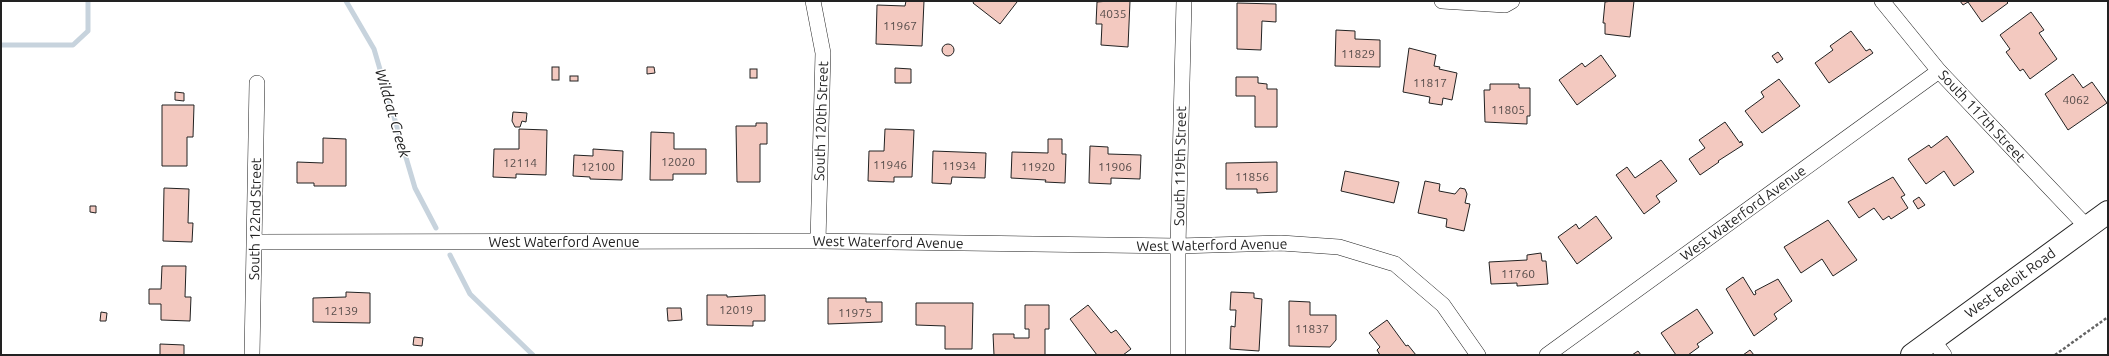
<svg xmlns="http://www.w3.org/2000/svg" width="2109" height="356" viewBox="0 0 2109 356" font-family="Ubuntu,sans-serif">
<rect width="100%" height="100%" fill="#fff"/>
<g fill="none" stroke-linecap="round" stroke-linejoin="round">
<g stroke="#c7d3dd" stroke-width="5">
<polyline points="346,1 374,49 415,188 436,228"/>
<polyline points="1,45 73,45 88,31 88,1"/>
<polyline points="450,255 470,294 533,355"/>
</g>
</g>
<g fill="#f3c9c0" stroke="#222">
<polygon points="906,1 924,1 922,46 876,44 877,5 905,6"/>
<polygon points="974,1 1016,1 1017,2 1000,24 973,3"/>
<polygon points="1109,1 1130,1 1128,47 1101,45 1102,24 1096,24 1097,2"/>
<polygon points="1612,1 1634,1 1630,37 1605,34 1605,23 1603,23 1605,2"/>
<polygon points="1960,1 2006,1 2008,3 1982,22 1968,2 1963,5"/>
<polygon points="1237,3 1276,4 1276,22 1262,21 1261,50 1237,49"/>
<polygon points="2031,12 2044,30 2039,33 2057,59 2030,79 2023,69 2020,71 2006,52 2010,49 2000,35"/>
<polygon points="1336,30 1355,31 1355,39 1380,40 1380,67 1335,66"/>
<polygon points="1851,31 1866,51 1870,49 1873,53 1829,83 1815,63 1833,50 1830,46"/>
<circle cx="948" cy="50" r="6"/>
<polygon points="1409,48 1436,55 1434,66 1440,67 1439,69 1457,73 1452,100 1443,98 1442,105 1429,103 1430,97 1403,92"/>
<polygon points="1778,52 1783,59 1777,63 1772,56"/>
<polygon points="1601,55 1616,76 1577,105 1559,80 1582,63 1585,67"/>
<rect x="552" y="67" width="7" height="13"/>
<polygon points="647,67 654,67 655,73 647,74"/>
<polygon points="895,68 911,69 911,83 895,83"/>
<rect x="750" y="69" width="7" height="9"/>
<polygon points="2073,74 2083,88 2092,82 2107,103 2068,130 2045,94"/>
<rect x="570" y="76" width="8" height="5"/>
<polygon points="1236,77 1258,77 1258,83 1267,84 1267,89 1277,89 1277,127 1255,127 1255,96 1236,96"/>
<polygon points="1779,79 1800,106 1762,133 1745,111 1764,97 1761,92"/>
<polygon points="1490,84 1519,84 1519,88 1530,88 1530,116 1527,116 1527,124 1485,122 1484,90 1490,90"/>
<polygon points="175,92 184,93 184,101 175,100"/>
<polygon points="162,105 194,105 193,137 187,137 187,166 162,166"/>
<polygon points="513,112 527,113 526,122 522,121 520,127 515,127 512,121"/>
<polygon points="1725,122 1740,143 1741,141 1743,145 1718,161 1719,162 1700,175 1689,159 1705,148 1699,140"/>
<polygon points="756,123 767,123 767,144 760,144 760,182 737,182 736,126 756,126"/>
<polygon points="519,129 547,130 546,175 516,174 516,178 493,177 494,149 519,149"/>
<polygon points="885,129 914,130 912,177 894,177 894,182 868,181 869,151 884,151"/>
<polygon points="651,132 674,133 674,149 706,149 706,174 673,174 673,180 650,180"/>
<polygon points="1947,136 1974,172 1954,186 1944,171 1926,184 1908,159 1929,145 1931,148"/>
<polygon points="323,138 346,139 346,186 314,186 314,183 297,183 297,162 323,163"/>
<polygon points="1048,139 1062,139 1062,154 1066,154 1065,183 1045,182 1046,180 1011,178 1012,152 1048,153"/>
<polygon points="1090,146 1108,147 1108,154 1141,155 1140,179 1111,178 1111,184 1089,183"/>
<polygon points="593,149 623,151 622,180 590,179 590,177 573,176 574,155 593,156"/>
<polygon points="933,151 986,153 985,178 952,177 951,184 932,183"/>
<polygon points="1661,160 1677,181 1656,196 1660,202 1644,214 1616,175 1627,167 1635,178"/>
<polygon points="1277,162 1277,192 1257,193 1257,189 1226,189 1226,163"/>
<polygon points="1345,171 1399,182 1394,203 1341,191"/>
<polygon points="1893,177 1905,195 1901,197 1908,208 1891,219 1889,216 1883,220 1874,208 1859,218 1848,202"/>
<polygon points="1425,181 1440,184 1439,191 1455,194 1460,188 1465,189 1467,194 1465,203 1470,204 1464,231 1446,227 1447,219 1418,213"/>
<polygon points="164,188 189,189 188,223 193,223 192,242 163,241"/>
<polygon points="1919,197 1925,205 1918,209 1913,201"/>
<polygon points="90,206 96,206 96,213 90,212"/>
<polygon points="1596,216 1612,238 1577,264 1558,237 1576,224 1579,229"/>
<polygon points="1828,220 1857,260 1833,276 1822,259 1801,273 1784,247"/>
<polygon points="1541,253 1542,261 1546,261 1548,284 1517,286 1517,283 1491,284 1489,262 1527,260 1527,255"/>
<polygon points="162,266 186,266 185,297 191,297 190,321 161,320 161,304 149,304 149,289 161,289"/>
<polygon points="1743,277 1754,295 1756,294 1755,291 1778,279 1792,301 1774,314 1777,319 1754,336 1726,289"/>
<polygon points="346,292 370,293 370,323 313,322 313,298 346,297"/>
<polygon points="1231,292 1254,293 1254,298 1262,299 1259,351 1230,349 1231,326 1235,327 1236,310 1230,310"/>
<polygon points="707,295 727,295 727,297 765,295 765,321 753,321 753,326 707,325"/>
<polygon points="828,298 866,298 866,302 882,302 882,322 828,324"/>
<polygon points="1289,301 1310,302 1310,315 1336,315 1336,340 1330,347 1289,346"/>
<polygon points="916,303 973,303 972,349 945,349 945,326 916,325"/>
<polygon points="1025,305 1049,305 1049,329 1045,329 1045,355 994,355 993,334 1014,334 1014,338 1029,338 1029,329 1025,329"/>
<polygon points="1088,305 1111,333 1116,330 1131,349 1123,355 1097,355 1070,319"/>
<polygon points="667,308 681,308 682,320 668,321"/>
<polygon points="1697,309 1713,333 1697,344 1699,347 1688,355 1676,355 1661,333"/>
<polygon points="101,312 107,313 106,321 100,321"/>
<polygon points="1387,320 1406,346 1408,345 1416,355 1380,355 1377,350 1380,347 1369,333"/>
<polygon points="414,337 423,338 422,346 413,345"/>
<polygon points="160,344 184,345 184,355 160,355"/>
<polygon points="1750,350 1754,355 1743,355"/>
<polygon points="1638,351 1641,355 1632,355"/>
</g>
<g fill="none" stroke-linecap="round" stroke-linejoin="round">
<defs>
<g id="minor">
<polyline points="813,1 823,53 818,241"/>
<polyline points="1442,1 1505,5 1512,1"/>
<polyline points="1882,1 1939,71 2087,227"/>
<polyline points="255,242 818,241 1178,246 1281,243 1339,247 1395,264 1443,305 1478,355"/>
<polyline points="1933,340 1944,355"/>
<polyline points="252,355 257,83"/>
<polyline points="1178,355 1178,246 1184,1"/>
<polyline points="1547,355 1939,71"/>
</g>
<polyline id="secondary" points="1912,355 2108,212"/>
</defs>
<use href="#minor" stroke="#222" stroke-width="16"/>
<use href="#secondary" stroke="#222" stroke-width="24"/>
<polyline stroke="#646464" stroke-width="2.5" stroke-dasharray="3 2" stroke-linecap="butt" points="2055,355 2108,317"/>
<use href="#minor" stroke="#fff" stroke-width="15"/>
<use href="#secondary" stroke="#fff" stroke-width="22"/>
</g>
<g text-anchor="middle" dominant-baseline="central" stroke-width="3" stroke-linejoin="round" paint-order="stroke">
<g font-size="12" fill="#564c4a">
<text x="1113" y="13">4035</text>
<text x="900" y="25">11967</text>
<text x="1358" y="53">11829</text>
<text x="1430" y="82">11817</text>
<text x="2076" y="99">4062</text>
<text x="1508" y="109">11805</text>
<text x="678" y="161">12020</text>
<text x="520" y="162">12114</text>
<text x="890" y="164">11946</text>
<text x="959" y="165">11934</text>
<text x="598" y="166">12100</text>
<text x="1038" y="166">11920</text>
<text x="1115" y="166">11906</text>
<text x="1252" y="176">11856</text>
<text x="1518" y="273">11760</text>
<text x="736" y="309">12019</text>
<text x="341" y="310">12139</text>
<text x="855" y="312">11975</text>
<text x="1312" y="328">11837</text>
</g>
<g font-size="14" fill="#222" stroke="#fff">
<text transform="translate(1982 116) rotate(47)">South 117th Street</text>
<text transform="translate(821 121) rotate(-88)">South 120th Street</text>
<text transform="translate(1180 166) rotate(-89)">South 119th Street</text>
<text transform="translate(1743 213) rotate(-36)">West Waterford Avenue</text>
<text transform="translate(255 219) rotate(-89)">South 122nd Street</text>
<text x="564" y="242">West Waterford Avenue</text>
<text transform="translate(888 242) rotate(1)">West Waterford Avenue</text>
<text transform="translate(1212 245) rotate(-1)">West Waterford Avenue</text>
<text transform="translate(2010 283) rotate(-36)">West Beloit Road</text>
</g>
<g font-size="15" font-style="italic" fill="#222" stroke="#fff">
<text transform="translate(393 113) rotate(74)">Wildcat Creek</text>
</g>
</g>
<rect width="2109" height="356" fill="none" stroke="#222222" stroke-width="4"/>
</svg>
